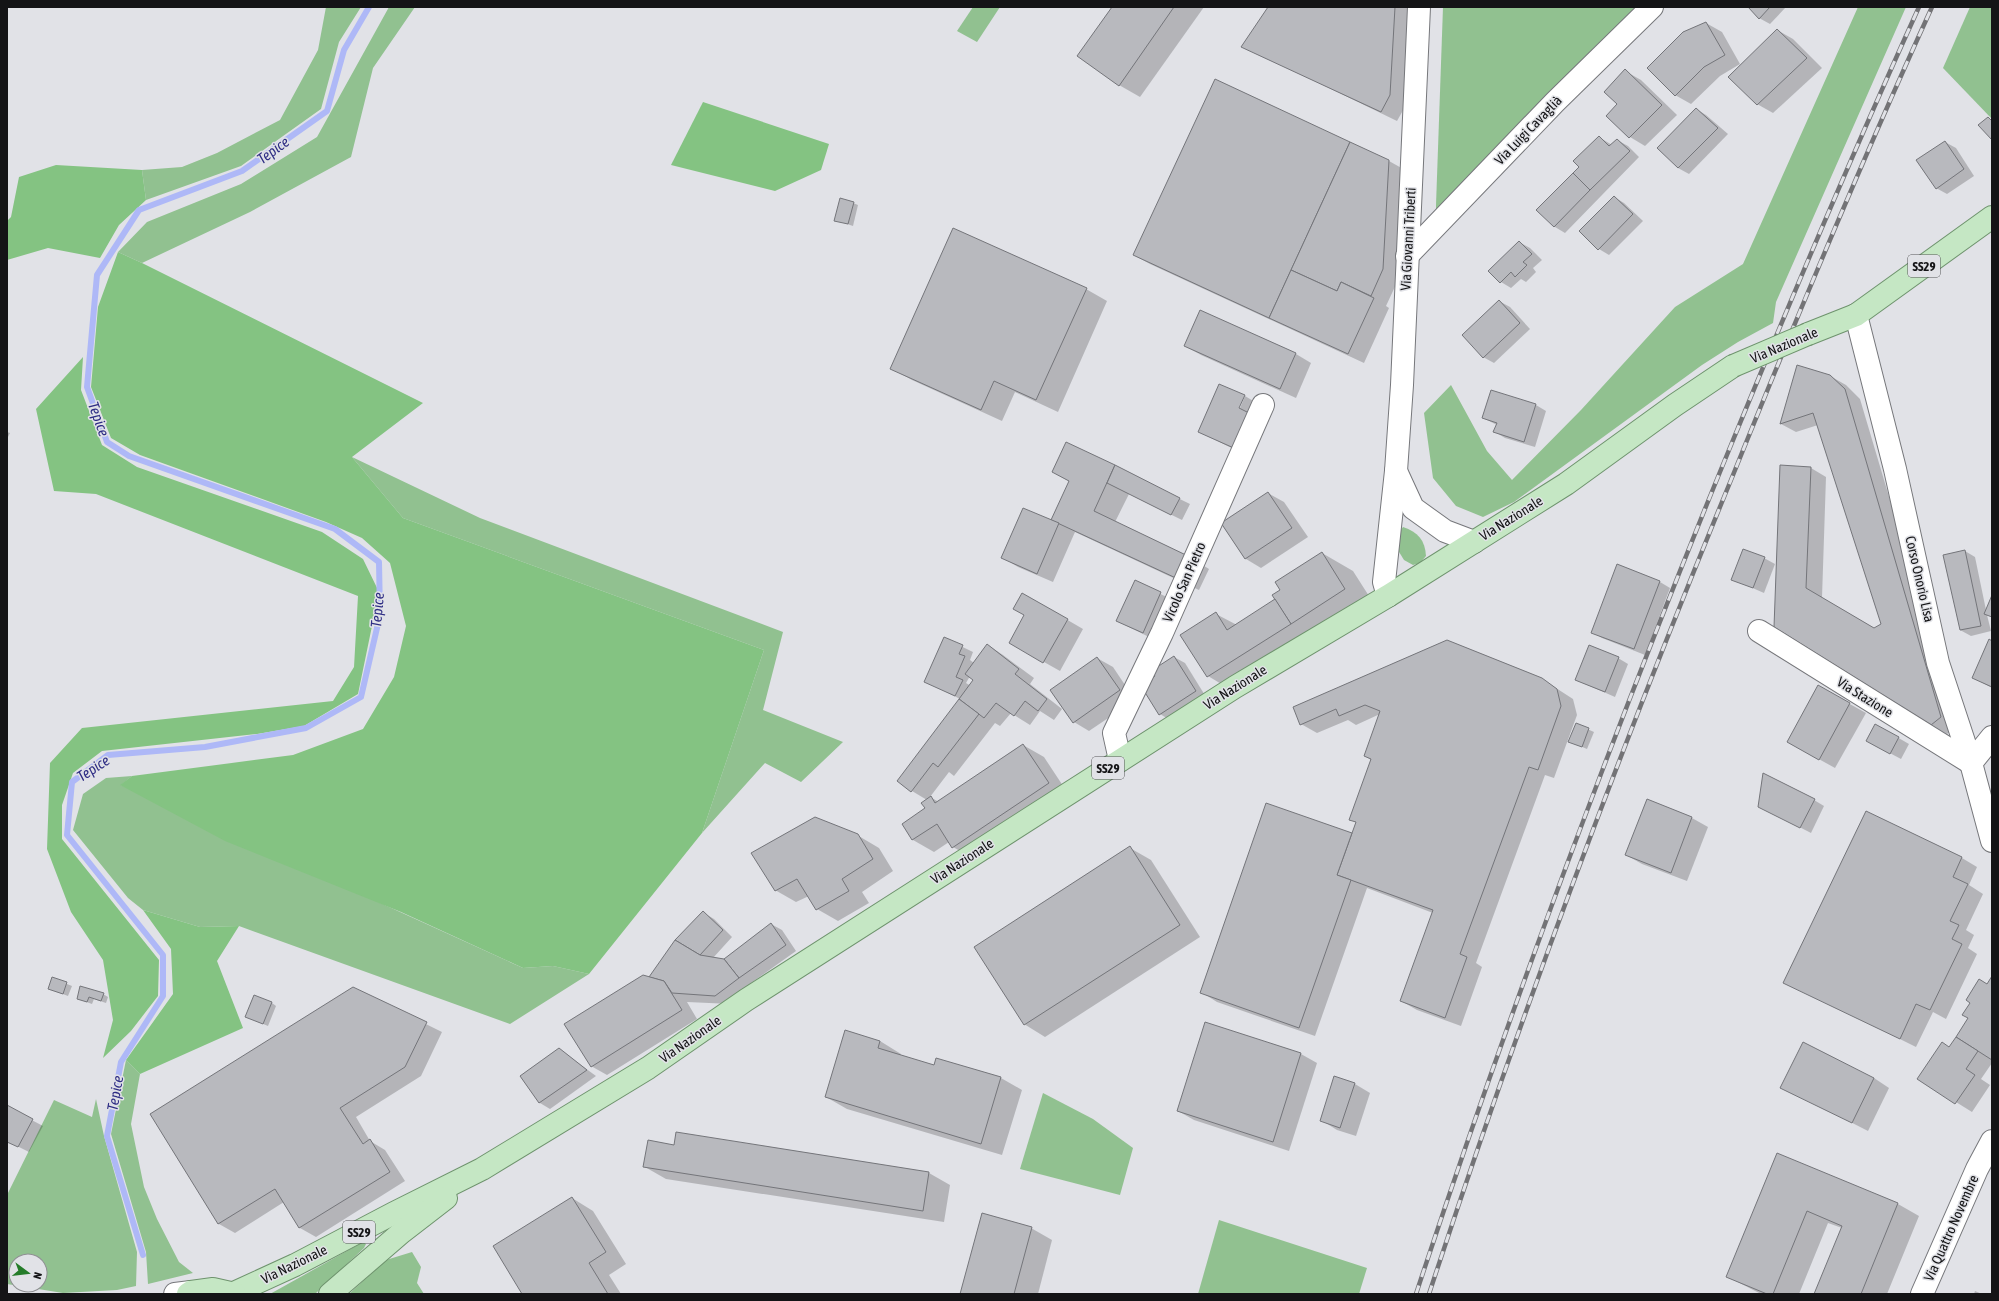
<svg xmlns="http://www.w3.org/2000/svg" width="1999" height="1301" viewBox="0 0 1999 1301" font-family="'Asap Condensed',sans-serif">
<rect width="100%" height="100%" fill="#e1e2e7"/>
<g fill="#91c190" fill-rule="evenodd">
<polygon points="326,7 361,7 339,42 321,109 241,166 146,200 142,170 182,167 217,153 280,120 318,50"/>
<polygon points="389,7 415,7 373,68 351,157 250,212 142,263 118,252 147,222 241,184 317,137"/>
<polygon points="973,7 1000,7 977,42 957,31"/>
<polygon points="1443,7 1643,7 1436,215 1436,205"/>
<polygon points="1858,7 1906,7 1776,302 1773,323 1738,342 1702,365 1514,502 1483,517 1456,506 1433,478 1424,413 1451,385 1487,451 1512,480 1581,410 1675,307 1743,264"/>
<polygon points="1970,7 1992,7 1992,119 1943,68"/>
<polygon points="352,457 480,518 783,632 763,710 843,742 801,782 765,763 702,833 764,650 403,518"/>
<path d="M 1403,527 C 1418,532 1425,540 1426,556 L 1420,563 L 1413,565 L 1404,560 L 1396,547 L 1400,531 Z"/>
<polygon points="132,776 121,785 523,968 553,966 589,974 510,1024 239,926 200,927 143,910 128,898 73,830 83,794 106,778"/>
<polygon points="126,1060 140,1074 131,1124 144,1187 157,1219 179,1262 193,1273 148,1284 146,1252 111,1134"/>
<polygon points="1043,1093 1093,1119 1133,1148 1120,1195 1020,1169"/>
<path d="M 96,1099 L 104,1136 L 137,1252 L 136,1286 L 117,1290 L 63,1293 L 7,1284 L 7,1195 L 54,1100 L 92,1117 ZM 16,1261 L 40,1261 L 40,1285 L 16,1285 Z"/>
<polygon points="1219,1220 1367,1268 1359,1294 1198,1294"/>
<polygon points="363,1242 366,1244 364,1248 315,1294 270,1294"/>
<polygon points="412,1252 421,1267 417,1283 424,1294 349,1294 386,1260"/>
</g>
<g fill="#84c382">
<polygon points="703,102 829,144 821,170 775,191 671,165"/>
<polygon points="56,165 142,170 146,200 119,225 100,258 48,248 7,260 7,221 11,217 19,177"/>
<polygon points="118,252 142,263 423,403 352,457 403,518 764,650 702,833 589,974 553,966 523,968 401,912 225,841 120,785 132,776 293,755 363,729 394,677 406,626 390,563 362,538 326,522 140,455 111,438 91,387 98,307"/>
<polygon points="83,357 81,390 102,445 137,467 322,532 363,559 379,592 358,694 304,726 257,734 102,751 73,773 62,805 62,839 159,960 158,996 131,1031 103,1058 113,1020 103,960 71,912 47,849 50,763 82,728 333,701 354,667 358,596 96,494 54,491 36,409"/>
<polygon points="143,910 200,927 239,926 217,961 243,1028 140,1074 126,1060 173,994 171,949"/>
</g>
<g fill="#0003" fill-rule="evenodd">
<polygon points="1113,7 1204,7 1140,97 1119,85"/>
<polygon points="1270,7 1411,7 1406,105 1397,121 1243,46"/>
<polygon points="1749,7 1786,7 1770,24 1759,18"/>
<polygon points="1706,23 1722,32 1740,64 1720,76 1691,104 1675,95 1683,32"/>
<polygon points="1777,30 1793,39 1822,68 1773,113 1757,104"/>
<polygon points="1625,71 1641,80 1677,115 1645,146 1630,137 1619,104"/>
<polygon points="1696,109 1706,115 1728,134 1689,174 1678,168"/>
<polygon points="1599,137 1612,145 1617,140 1628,146 1639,157 1565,233 1555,227 1538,210 1580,167"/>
<polygon points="1945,142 1956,148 1974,176 1947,194 1936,188"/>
<polygon points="1389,161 1405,170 1399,278 1386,306 1389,308 1364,363 1150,264 1134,255"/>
<polygon points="1614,197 1624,203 1643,221 1609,255 1599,249"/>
<polygon points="853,203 858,205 853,226 835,220"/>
<polygon points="1519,242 1530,248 1542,260 1533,268 1536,272 1526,282 1521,279 1511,288 1501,282 1490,271"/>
<polygon points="1086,289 1107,301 1058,412 1015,392 1002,421 912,380 891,368"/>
<polygon points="1499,301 1510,307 1530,329 1494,363 1483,357"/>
<polygon points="1200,312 1296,354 1311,363 1296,398 1201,355 1185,346"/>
<polygon points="1830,376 1846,385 1860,399 1957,726 1947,734 1775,627 1811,468 1826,477 1822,598 1875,629 1883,624 1818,425 1796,432 1781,424"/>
<polygon points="1492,392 1536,405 1546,411 1535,447 1505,438 1495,432 1497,425 1483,418"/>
<polygon points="1245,396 1260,405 1267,424 1252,458 1199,432 1236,412 1238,413"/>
<polygon points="7,432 10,433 7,439"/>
<polygon points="1067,444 1190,504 1182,520 1129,494 1115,522 1188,556 1209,569 1199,590 1075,532 1053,582 1018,567 1003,558 1056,523 1070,482 1053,472"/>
<polygon points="1268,493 1284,502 1308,537 1261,568 1246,559 1222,524"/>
<polygon points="1965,551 1975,557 1986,610 1992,597 1992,617 1987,615 1991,631 1971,636 1960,630"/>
<polygon points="1322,553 1353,571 1376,607 1238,694 1208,676 1216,614 1237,625 1277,600"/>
<polygon points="1764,558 1775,564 1764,593 1732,579"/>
<polygon points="1618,565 1660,582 1670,588 1645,655 1602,638 1592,632"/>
<polygon points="1135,582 1171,599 1153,639 1117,621"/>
<polygon points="1023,594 1083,629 1060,671 1010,643 1026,615"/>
<path d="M 944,638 L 973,652 L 970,660 L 974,663 L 988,645 L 1003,655 L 1034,678 L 1030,684 L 1062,709 L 1054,720 L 1040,711 L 1030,725 L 1011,713 L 1000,726 L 995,723 L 954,776 L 949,772 L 930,797 L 939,802 L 1023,745 L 1044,757 L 1069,795 L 974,859 L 953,847 L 949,842 L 934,852 L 913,840 L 903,824 L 926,809 L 927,800 L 912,791 L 960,699 L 925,681 ZM 970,676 L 975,680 L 971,686 L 966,683 Z"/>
<polygon points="1992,642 1992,688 1973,678"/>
<polygon points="1174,657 1185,663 1206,697 1170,720 1160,714 1156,677"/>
<polygon points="1097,658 1113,667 1135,700 1089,731 1074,722"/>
<polygon points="1618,658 1628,664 1615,697 1576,680"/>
<polygon points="1542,679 1573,699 1577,715 1554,778 1545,775 1476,963 1482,967 1461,1026 1417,1010 1401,1001 1433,913 1367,888 1315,1036 1217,1002 1201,992 1267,804 1353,834 1357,823 1350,819 1371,760 1365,756 1380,714 1356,725 1348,720 1317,733 1301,724 1295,708"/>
<polygon points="1819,687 1866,713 1835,768 1788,742"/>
<polygon points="1576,724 1594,732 1587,749 1575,744"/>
<polygon points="1876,725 1909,744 1901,759 1867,741"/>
<polygon points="1647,800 1692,818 1708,827 1687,881 1642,864 1626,855"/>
<polygon points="1814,800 1824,806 1811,833 1770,812"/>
<polygon points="857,835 879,848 893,871 862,892 869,903 838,921 817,909 809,896 796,902 775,890"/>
<polygon points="1130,848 1151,860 1200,937 1045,1037 1024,1024"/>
<polygon points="1962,858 1977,867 1969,885 1983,894 1966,930 1974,935 1968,948 1977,954 1946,1019 1933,1012 1916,1047 1785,982"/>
<polygon points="704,913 714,919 732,937 713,958 724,961 771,924 782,930 796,951 751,983 755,987 731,1004 687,1002 697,1019 607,1075 591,1066 649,978"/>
<polygon points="52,978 72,986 68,996 49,989"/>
<polygon points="1992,978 1992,1063 1981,1079 1990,1085 1972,1112 1919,1079 1950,1048"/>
<polygon points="353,988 442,1032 421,1076 356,1117 370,1141 385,1150 405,1181 316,1237 300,1228 284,1202 235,1233 219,1224 151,1114"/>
<polygon points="103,994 108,997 106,1003 94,999 92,1004 78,999"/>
<polygon points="272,1003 276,1006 268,1026 251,1019"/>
<polygon points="1206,1023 1301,1054 1317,1063 1289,1151 1194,1120 1178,1111"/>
<polygon points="880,1041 901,1054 900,1056 935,1066 1001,1078 1022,1090 1002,1155 847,1109 826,1097"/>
<polygon points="559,1049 596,1076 550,1109 540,1103 521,1077"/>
<polygon points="1874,1078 1889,1088 1868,1131 1782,1087"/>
<polygon points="1355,1084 1370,1093 1356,1136 1337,1130 1321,1120"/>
<polygon points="7,1107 43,1126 29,1152 7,1141"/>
<polygon points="676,1133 929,1173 950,1185 944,1222 666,1179 645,1167 675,1146"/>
<polygon points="1778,1154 1898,1204 1919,1216 1887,1294 1815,1294 1842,1228 1828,1223 1799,1294 1761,1294 1728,1277"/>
<polygon points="572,1198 593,1211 626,1264 609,1275 621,1294 524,1294"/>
<polygon points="1031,1228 1052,1240 1038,1294 961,1294"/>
<polygon points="1975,1291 1982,1294 1974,1294"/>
</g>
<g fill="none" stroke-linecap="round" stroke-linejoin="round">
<polyline stroke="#aeb8f7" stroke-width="6" points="143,1255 107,1136 121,1062 163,996 163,955 67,835 72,782 108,755 205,747 306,728 361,697 380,615 379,562 335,529 129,456 107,442 87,387 97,275 139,210 242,171 327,111 344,50 369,7"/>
</g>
<g fill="#b8b9be" stroke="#74757a">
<polygon points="1112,7 1174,7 1119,86 1077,56"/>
<polygon points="1268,7 1395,7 1390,95 1381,112 1241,47"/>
<polygon points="1748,7 1770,7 1759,19"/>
<polygon points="1706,22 1725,55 1704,67 1675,96 1647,68 1683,32"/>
<polygon points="1777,29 1807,58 1757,105 1728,77"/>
<polygon points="1625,69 1662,105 1629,138 1606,116 1617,104 1604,92"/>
<polygon points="1215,79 1350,142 1269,318 1133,255"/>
<polygon points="1696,108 1718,128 1678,168 1657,148"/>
<polygon points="1988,117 1992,121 1992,140 1978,125"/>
<polygon points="1599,136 1609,146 1617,139 1630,151 1590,190 1573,173 1579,167 1573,161"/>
<polygon points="1945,141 1964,169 1936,189 1916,160"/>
<polygon points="1350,142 1389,160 1383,269 1371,296 1341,282 1337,291 1291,270"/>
<polygon points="1573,173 1590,190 1554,227 1536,210"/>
<polygon points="1614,196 1633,214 1598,250 1579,231"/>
<polygon points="840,198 854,202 848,224 834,221"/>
<polygon points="953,228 1087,288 1036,400 994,381 981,410 890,369"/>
<polygon points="1519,241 1532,254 1523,262 1527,265 1515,277 1511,272 1500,283 1488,271"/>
<polygon points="1291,270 1337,291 1341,282 1374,298 1348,354 1269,318"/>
<polygon points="1499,300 1520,323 1483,358 1462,335"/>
<polygon points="1200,310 1296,353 1280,389 1184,346"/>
<polygon points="1797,365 1830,375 1845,389 1941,717 1931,725 1774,627 1780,465 1811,467 1806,588 1874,628 1881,624 1813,413 1780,424"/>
<polygon points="1219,384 1245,395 1239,408 1251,414 1236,449 1198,432"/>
<polygon points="1491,390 1536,404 1524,442 1493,432 1497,423 1482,418"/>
<polygon points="1066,442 1115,465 1094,511 1188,556 1178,579 1051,520 1069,481 1052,472"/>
<polygon points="1115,465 1180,498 1171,515 1107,483"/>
<polygon points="1268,492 1292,528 1245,559 1221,523"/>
<polygon points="1023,508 1059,523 1037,574 1001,558"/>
<polygon points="1743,549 1765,557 1753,588 1731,580"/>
<polygon points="1965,550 1981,626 1960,630 1943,555"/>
<polygon points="1322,552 1345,589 1291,624 1272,595 1280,590 1275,582"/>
<polygon points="1617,564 1660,581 1634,649 1591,633"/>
<polygon points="1135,580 1161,592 1143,633 1116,621"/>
<polygon points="1022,593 1068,619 1043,663 1009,643 1024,615 1013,609"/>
<polygon points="1992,595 1992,617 1984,614"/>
<polygon points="1275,599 1291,624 1207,677 1180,635 1216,612 1227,630"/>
<polygon points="944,637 963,645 959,654 965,656 956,677 963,680 955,696 924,682"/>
<polygon points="1989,639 1992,641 1992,687 1972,678"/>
<polygon points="1447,640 1542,678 1557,689 1561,706 1538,770 1529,767 1460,954 1467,957 1445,1018 1400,1001 1433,910 1337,875 1356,822 1349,820 1371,759 1364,756 1380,711 1365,705 1339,716 1336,709 1300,725 1293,707"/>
<polygon points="987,644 1019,669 1015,674 1047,699 1038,711 1025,701 1014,716 996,703 984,718 959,699 973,680 965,674"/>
<polygon points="1589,645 1619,657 1605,692 1575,680"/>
<polygon points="1174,656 1196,691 1159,715 1141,686 1155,676 1151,671"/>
<polygon points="1097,657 1120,690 1073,723 1050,690"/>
<polygon points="1818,685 1850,703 1819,760 1787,742"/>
<polygon points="959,699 979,714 938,767 933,763 911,792 897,781"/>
<polygon points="1576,723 1589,728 1582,747 1568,742"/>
<polygon points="1875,724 1899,737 1890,754 1866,741"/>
<polygon points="1023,744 1049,783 952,848 937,824 912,840 902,824 925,808 921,803 931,796 935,803"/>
<polygon points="1763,773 1815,799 1800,828 1758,807"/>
<polygon points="1647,799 1692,817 1671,873 1625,855"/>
<polygon points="1266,803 1352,833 1337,875 1351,880 1299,1028 1200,993"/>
<polygon points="1866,811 1962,857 1953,877 1968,884 1950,921 1959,925 1952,939 1962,944 1930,1010 1916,1004 1900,1039 1783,983"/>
<polygon points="815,817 858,834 873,859 842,879 849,891 816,910 797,879 775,891 751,853"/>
<polygon points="1130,846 1180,925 1024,1025 974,947"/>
<polygon points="703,911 723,930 700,955 675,940"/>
<polygon points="771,923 786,945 739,978 724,959"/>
<polygon points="675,940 700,955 724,959 739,978 715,996 672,993 664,981 649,977"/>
<polygon points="643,975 664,981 682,1010 591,1067 564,1024"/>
<polygon points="1992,976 1992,1060 1956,1037 1968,1018 1962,1015 1970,1003 1966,1000 1979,979 1987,984"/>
<polygon points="52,977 67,982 63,994 48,989"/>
<polygon points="80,986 104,993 101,1001 89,997 87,1002 77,999"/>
<polygon points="353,987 427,1022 405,1067 340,1108 363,1144 370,1139 390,1172 299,1228 275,1189 218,1224 150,1114"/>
<polygon points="254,995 272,1002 263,1024 245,1017"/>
<polygon points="1205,1022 1301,1053 1273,1142 1177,1111"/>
<polygon points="845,1030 880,1041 878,1048 934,1065 936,1058 1001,1077 981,1144 825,1097"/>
<polygon points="1956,1037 1978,1051 1966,1069 1975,1075 1955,1104 1917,1079 1942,1042 1949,1047"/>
<polygon points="1803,1042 1874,1078 1852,1123 1780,1088"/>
<polygon points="559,1048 587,1070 539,1103 520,1076"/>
<polygon points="1334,1076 1355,1083 1340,1128 1320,1121"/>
<polygon points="7,1105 33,1119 18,1147 7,1142"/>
<polygon points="676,1132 929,1172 923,1211 643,1167 648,1140 674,1145"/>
<polygon points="1777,1153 1898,1203 1861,1294 1814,1294 1842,1226 1807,1211 1773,1294 1767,1294 1726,1277"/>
<polygon points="572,1197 606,1252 589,1263 608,1294 522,1294 493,1246"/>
<polygon points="982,1213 1032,1227 1014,1294 960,1294"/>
</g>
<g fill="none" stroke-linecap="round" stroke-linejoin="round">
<defs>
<g id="minor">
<polyline points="1407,256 1555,102 1652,7"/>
<polyline points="1396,471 1413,508 1445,531 1474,542"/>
<polyline points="1388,596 1384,582 1396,471 1402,385 1419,7"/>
<polyline points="1759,631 1971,763"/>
<polyline points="1120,760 1114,733 1162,633 1263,405"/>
<polyline points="1922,1294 1977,1169 1992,1141"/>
</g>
<g id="tertiary">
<polyline points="1856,315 1895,469 1938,663 1971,763 1992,841"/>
<polyline points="1971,763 1992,737"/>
<polyline points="175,1294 191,1292"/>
</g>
<g id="primary">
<polyline points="1808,334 1856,315 1992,217"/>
<polyline points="234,1293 295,1265 394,1213 482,1169 648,1068 746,1000 1235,687 1388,596 1566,484 1675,405 1733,366"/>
<polyline points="188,1294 191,1292 213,1289 235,1294"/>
<polyline points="330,1294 402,1232 446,1198"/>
</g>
</defs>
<use href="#minor" stroke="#76777b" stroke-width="24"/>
<use href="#tertiary" stroke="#76777b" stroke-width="24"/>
<use href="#primary" stroke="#6e936d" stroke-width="24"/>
<use href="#minor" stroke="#fff" stroke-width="22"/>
<use href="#tertiary" stroke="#fff" stroke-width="22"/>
<use href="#primary" stroke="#c5e7c4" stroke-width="22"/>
<defs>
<g id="rail">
<path d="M 1416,1294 C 1508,1015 1611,739 1722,467 C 1785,313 1850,159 1919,7"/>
<path d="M 1429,1294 C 1519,1019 1621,748 1731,480 C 1795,321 1861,163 1932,7"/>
</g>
</defs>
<use href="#rail" stroke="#737376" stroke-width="4.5"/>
<use href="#rail" stroke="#e1e2e7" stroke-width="3" stroke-dasharray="9" stroke-linecap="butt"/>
<defs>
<polyline id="primary-bridge" points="1733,366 1808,334"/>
</defs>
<use href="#primary-bridge" stroke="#6e936d" stroke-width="24" stroke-linecap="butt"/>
<use href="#primary-bridge" stroke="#c5e7c4" stroke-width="22"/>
</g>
<g text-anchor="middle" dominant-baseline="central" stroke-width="3" stroke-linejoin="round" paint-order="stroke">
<g fill="#e1e2e7" stroke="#525255" stroke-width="1">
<rect x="1908" y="255" width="32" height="22" rx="3"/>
<rect x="1092" y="757" width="32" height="22" rx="3"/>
<rect x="343" y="1221" width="32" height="22" rx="3"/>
</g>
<g font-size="13" font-weight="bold" fill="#141416">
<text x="1924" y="266">SS29</text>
<text x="1108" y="768">SS29</text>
<text x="359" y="1232">SS29</text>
</g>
<g font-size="14" fill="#141416" stroke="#e1e2e7">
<text transform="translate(1528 130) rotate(-46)">Via Luigi Cavaglià</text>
<text transform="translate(1408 239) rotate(-87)">Via Giovanni Triberti</text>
<text transform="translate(1784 345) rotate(-23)">Via Nazionale</text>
<text transform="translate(1511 518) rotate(-32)">Via Nazionale</text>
<text transform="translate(1920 579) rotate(77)">Corso Onorio Lisa</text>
<text transform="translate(1184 582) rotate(-66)">Vicolo San Pietro</text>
<text transform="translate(1235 687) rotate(-32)">Via Nazionale</text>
<text transform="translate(1865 697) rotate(32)">Via Stazione</text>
<text transform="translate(962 861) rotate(-33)">Via Nazionale</text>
<text transform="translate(690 1039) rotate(-35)">Via Nazionale</text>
<text transform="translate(1951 1228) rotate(-66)">Via Quattro Novembre</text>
<text transform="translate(294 1264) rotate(-26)">Via Nazionale</text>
</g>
<g font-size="15" font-style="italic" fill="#2e2d84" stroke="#e1e2e7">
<text transform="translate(273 150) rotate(-36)">Tepice</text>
<text transform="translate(99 419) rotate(70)">Tepice</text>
<text transform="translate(377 610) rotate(-85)">Tepice</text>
<text transform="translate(93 768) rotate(-33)">Tepice</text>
<text transform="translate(115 1093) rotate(-80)">Tepice</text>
</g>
</g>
<rect width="1999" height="1301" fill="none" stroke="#141416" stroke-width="16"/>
<g transform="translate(28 1273) rotate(105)"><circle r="19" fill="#e1e2e7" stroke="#8f9093"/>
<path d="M0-3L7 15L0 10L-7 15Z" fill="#257c2a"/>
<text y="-6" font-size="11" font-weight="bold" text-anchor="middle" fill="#141416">N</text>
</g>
</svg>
